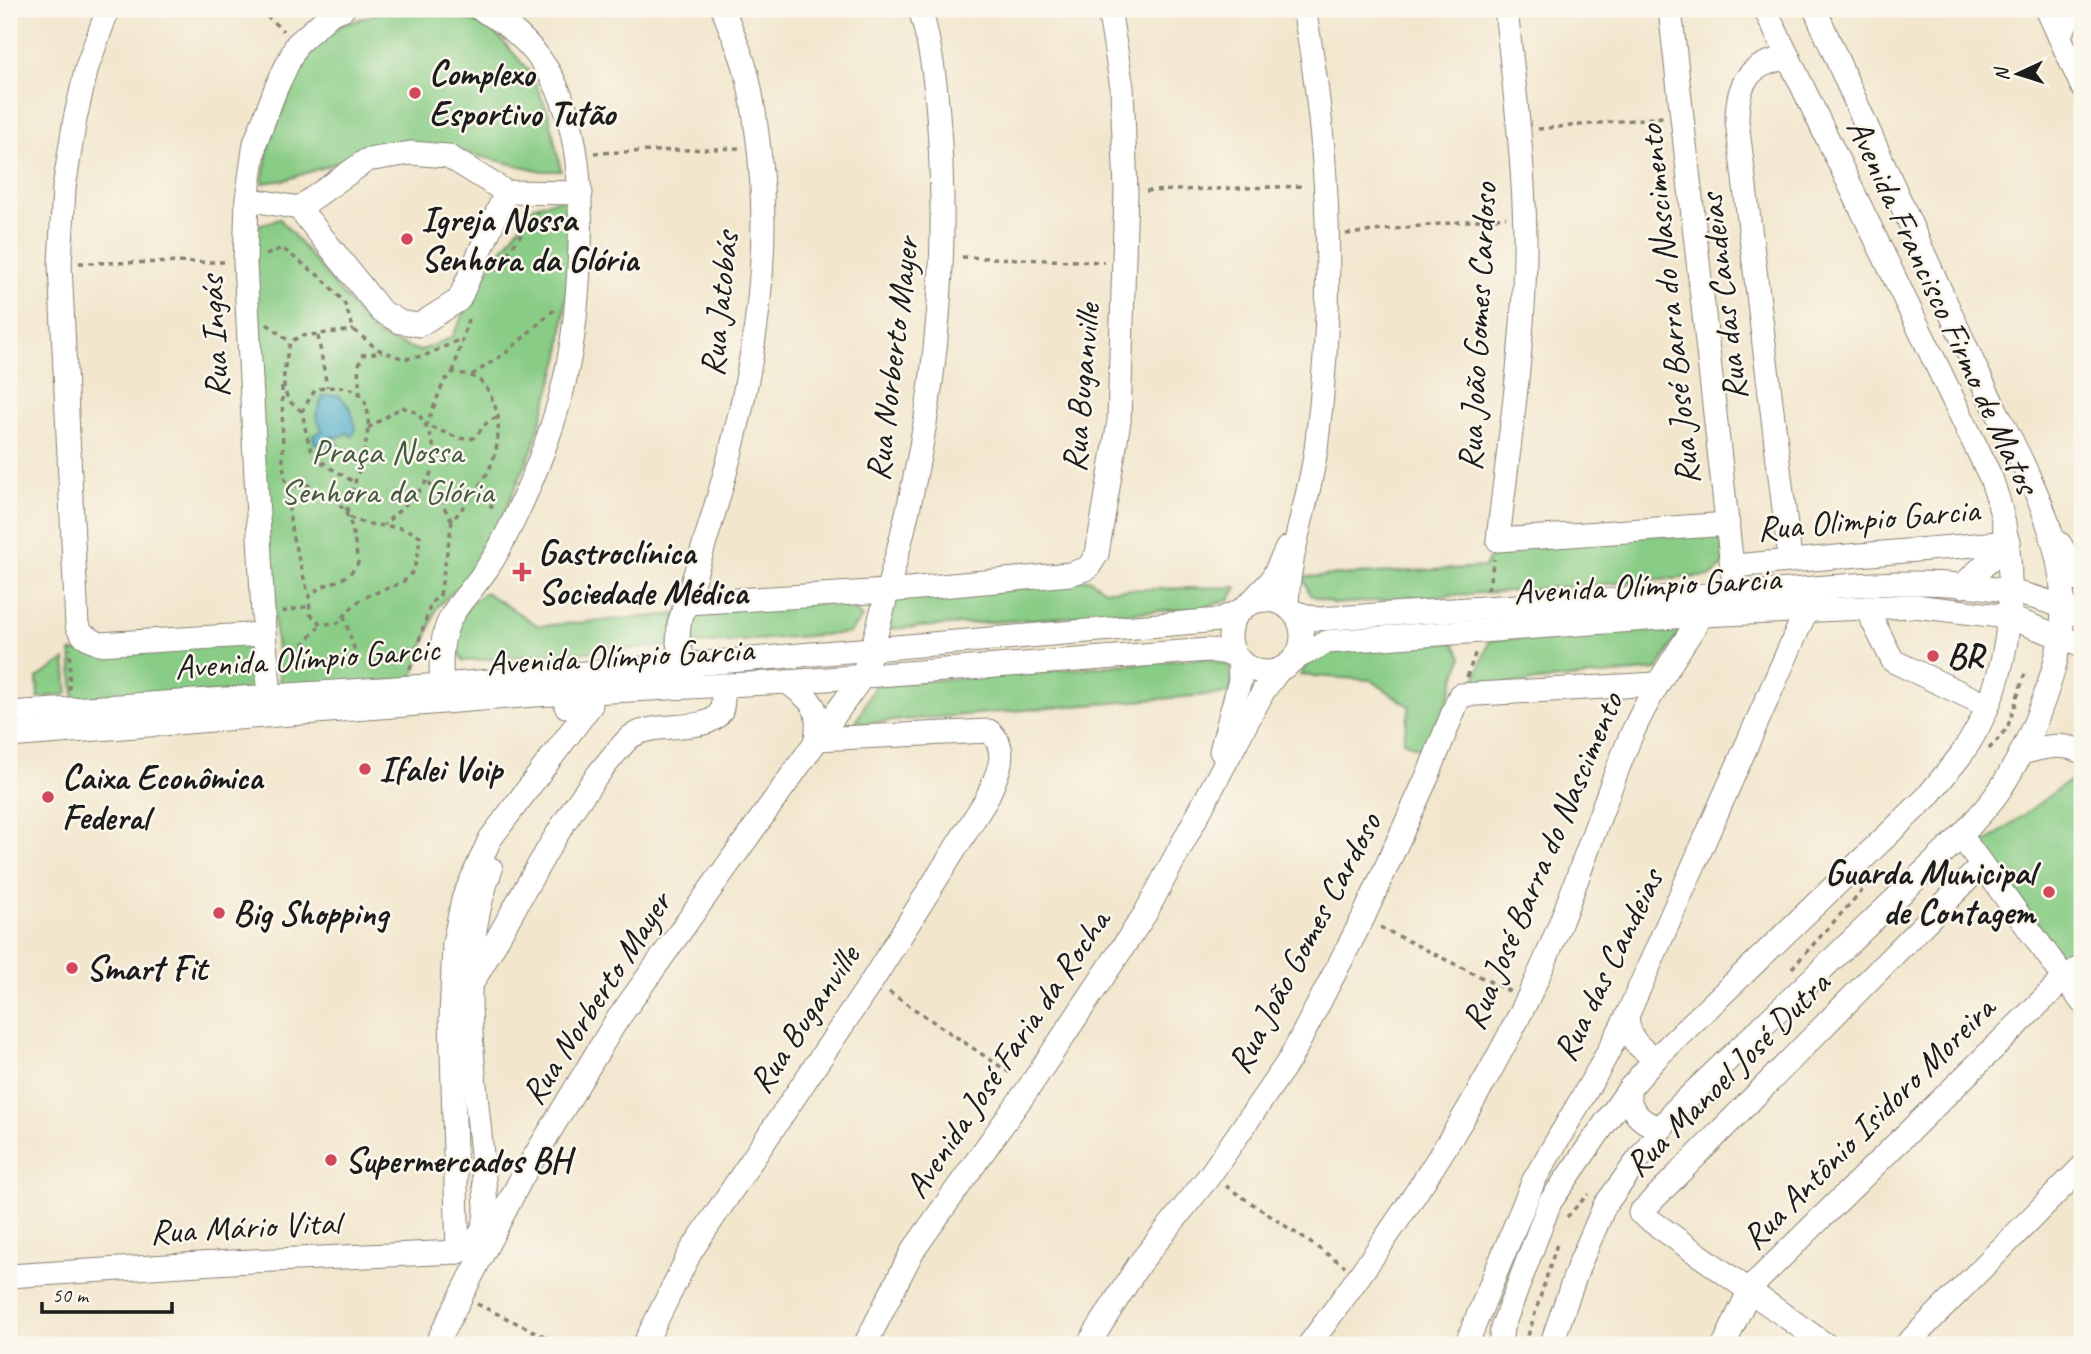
<svg xmlns="http://www.w3.org/2000/svg" width="2091" height="1354" viewBox="0 0 2091 1354" font-family="Caveat,sans-serif">
<rect width="100%" height="100%" fill="#fbf7ec"/>
<filter id="ink" filterUnits="userSpaceOnUse"><feTurbulence type="fractalNoise" baseFrequency=".0143" numOctaves="2"/><feDisplacementMap in="SourceGraphic" scale="14" xChannelSelector="R" yChannelSelector="G"/><feConvolveMatrix kernelMatrix="1 2 1 2 8 2 1 2 1" color-interpolation-filters="sRGB"/></filter>
<filter id="wash" filterUnits="userSpaceOnUse"><feTurbulence type="fractalNoise" baseFrequency=".00686" numOctaves="4" result="noise"/><feDisplacementMap in="SourceGraphic" scale="28" xChannelSelector="R" yChannelSelector="G"/><feGaussianBlur stdDeviation="1.57" result="paint"/><feColorMatrix in="noise" values="0 0 0 0 0 0 0 0 0 0 0 0 0 0 0 0 0 1.4 0 .05"/><feComposite in="paint" operator="in"/></filter>
<g filter="url(#wash)">
<rect width="100%" height="100%" fill="#f2e6cd"/>
<g fill="#88cc85" stroke="#527450" stroke-width="2">
<polygon points="390,9 445,9 494,31 530,72 549,114 561,171 542,171 449,149 357,156 285,180 262,183 269,143 307,52 340,26"/>
<polygon points="567,197 570,261 560,356 532,450 476,577 455,590 437,607 412,680 280,688 257,408 255,226 280,219 377,336 420,351 452,337 482,278 534,206"/>
<polygon points="1709,529 1723,538 1724,565 1711,576 1335,604 1310,595 1303,577 1485,567 1494,548"/>
<polygon points="1089,579 1105,590 1237,587 1229,600 1202,608 890,629 885,614 894,596"/>
<path d="M 485,592 L 539,626 L 846,600 L 862,618 L 849,633 L 463,661 C 445,634 461,609 485,592 Z"/>
<polygon points="1684,624 1657,670 1472,687 1490,640"/>
<polygon points="256,640 260,691 74,701 71,652"/>
<polygon points="1453,642 1462,657 1430,754 1403,741 1410,707 1371,680 1300,675 1308,662 1330,649"/>
<polygon points="1206,658 1230,666 1232,693 855,724 875,685"/>
<polygon points="65,660 68,694 38,698 37,678"/>
<polygon points="2077,775 2082,783 2082,939 2060,956 1983,845"/>
</g>
<polygon fill="#48acc8" stroke="#326472" stroke-width="2" points="339,395 351,409 356,430 352,436 347,433 339,437 331,436 340,446 339,451 327,452 314,442 313,435 322,431 316,415 323,396"/>
</g>
<g filter="url(#ink)">
<g fill="none" stroke-linecap="round" stroke-linejoin="round">
<defs>
<g id="minor">
<polyline points="108,9 87,67 75,119 64,188 60,264 77,626 83,635 99,644 264,634"/>
<path d="M 1506,9 C 1514,85 1524,161 1525,237 C 1526,337 1509,441 1498,540 L 1728,524"/>
<polyline points="1670,9 1735,594"/>
<polyline points="2047,9 2082,86"/>
<polyline points="2059,35 2075,9"/>
<path d="M 1789,58 C 1749,63 1737,82 1737,121 L 1790,559"/>
<polyline points="247,199 299,208 367,160 411,153 448,156 506,192 581,193"/>
<polyline points="299,208 381,311 400,322 419,325 459,300 506,192"/>
<polyline points="2060,544 2082,582"/>
<polyline points="1733,566 2009,542"/>
<polyline points="1962,586 2009,542"/>
<circle cx="1266" cy="636" r="36"/>
<polyline points="686,603 887,591 1070,574 1088,568 1097,554 1119,421 1126,192 1122,87 1109,9"/>
<polyline points="1250,603 1271,581 1287,548"/>
<path d="M 1287,606 C 1288,553 1309,502 1316,449 C 1335,304 1331,152 1304,9"/>
<polyline points="1866,608 1893,661 1986,705"/>
<path d="M 1294,612 L 1317,619 L 1334,618 C 1466,608 1599,601 1731,594 C 1846,588 1975,564 2082,615"/>
<polyline points="1294,659 1327,642 1702,615 1914,606 2008,617 2082,645"/>
<path d="M 689,677 L 678,643 L 679,624 C 739,439 789,275 748,79 C 743,55 731,31 723,9"/>
<path d="M 787,682 C 812,701 821,706 816,739"/>
<path d="M 442,685 C 435,602 469,608 501,545 C 526,498 552,435 564,383 C 575,337 578,293 580,246 C 583,153 573,56 480,9"/>
<polyline points="270,695 264,634 245,262 247,199 255,143 276,88 297,44 332,13 343,9"/>
<polyline points="9,713 442,685 1219,620 1240,611"/>
<polyline points="9,736 534,695 787,682 1208,650 1235,654"/>
<polyline points="1221,751 1240,680 1239,660"/>
<path d="M 2022,753 C 2043,747 2062,742 2082,752"/>
<polyline points="1961,836 2082,1002"/>
<path d="M 472,983 C 521,901 561,811 627,740 C 648,718 708,736 721,711 C 724,704 723,692 723,685"/>
<path d="M 1627,1016 C 1629,1038 1636,1047 1656,1058"/>
<path d="M 1629,1089 C 1627,1109 1642,1126 1663,1127"/>
<polyline points="458,1252 451,1019 454,943 463,899 490,839 591,705 566,706"/>
<path d="M 9,1276 L 231,1262 L 458,1252 C 478,1243 486,1230 486,1208 C 481,1097 450,976 491,869"/>
<path d="M 436,1345 L 521,1179 L 615,1023 L 862,677 C 876,642 883,606 893,570 C 929,437 947,304 941,166 C 939,114 935,59 920,9"/>
<path d="M 644,1345 L 691,1251 L 872,981 L 986,800 C 996,777 1012,750 989,731 L 816,739"/>
<polyline points="865,1345 912,1252 1030,1086 1145,914 1264,690 1279,670"/>
<polyline points="1088,1345 1139,1264 1210,1175 1290,1059 1363,918 1428,775 1460,695 1657,684"/>
<path d="M 1309,1345 C 1389,1237 1468,1122 1527,1000 C 1568,916 1594,824 1630,738 C 1649,694 1676,655 1702,615"/>
<polyline points="1466,1345 1534,1180 1599,1069 1627,1016 1806,611"/>
<path d="M 1500,1345 L 1502,1328 L 1550,1202 L 1629,1089 L 1656,1058 L 1927,797 C 1938,783 1950,769 1961,755 C 2016,677 2023,565 1991,478 L 1765,9"/>
<path d="M 1551,1345 L 1579,1265 L 1605,1205 L 1674,1111 L 1961,836 C 1974,821 1988,807 1999,791 C 2031,743 2064,661 2063,603 C 2060,515 2010,444 1975,367 C 1921,248 1867,129 1815,9"/>
<polyline points="1724,1345 1751,1287 2065,978 2082,966"/>
<polyline points="1826,1345 1640,1213 1982,865"/>
<polyline points="1906,1345 2082,1167"/>
</g>
</defs>
<use href="#minor" stroke="#878174" stroke-width="25"/>
<g stroke="#878174" stroke-width="3.5" stroke-dasharray="5 5" stroke-linecap="butt">
<polyline points="259,9 283,31"/>
<polyline points="1538,129 1663,117"/>
<polyline points="594,153 741,148"/>
<polyline points="1146,191 1306,186"/>
<polyline points="1346,234 1506,217"/>
<polyline points="266,255 282,248 323,279 344,302 354,330 377,349 404,359 424,356 461,339"/>
<polyline points="962,257 1104,262"/>
<polyline points="79,263 225,262"/>
<polyline points="495,270 538,212"/>
<polyline points="267,324 290,342"/>
<polyline points="318,336 327,387"/>
<polyline points="453,372 469,316"/>
<polyline points="472,375 507,352 555,309"/>
<polyline points="282,387 283,462 292,535 309,596"/>
<polyline points="360,395 358,368 362,355 382,352"/>
<path d="M 302,411 C 274,396 285,368 290,342 L 301,336 L 354,330"/>
<path d="M 368,428 L 402,407 L 418,413 C 456,470 421,488 384,525"/>
<path d="M 429,482 L 452,521 C 481,484 501,466 498,417 L 498,414 C 486,384 486,377 453,372 L 444,381 L 426,426 C 439,428 469,448 478,434 C 485,424 486,421 498,417"/>
<path d="M 287,491 L 305,484 C 351,502 351,518 358,563 C 343,587 329,578 309,596 L 310,614 L 321,624 L 338,623 C 345,616 353,604 362,599 C 404,578 415,591 420,536 C 395,521 376,530 351,518 L 347,509 C 358,467 403,368 315,390 L 302,411 C 311,461 311,456 354,482"/>
<polyline points="475,491 496,511"/>
<polyline points="1488,590 1494,559"/>
<polyline points="440,595 452,521"/>
<polyline points="282,612 309,606"/>
<polyline points="344,616 355,651 347,671"/>
<polyline points="284,652 304,644 321,624"/>
<polyline points="410,669 431,603 441,594"/>
<polyline points="1467,677 1476,651"/>
<polyline points="69,690 70,649"/>
<polyline points="1989,749 2007,729 2026,670"/>
<polyline points="1380,927 1511,992"/>
<polyline points="1792,968 1867,885"/>
<polyline points="889,992 1013,1075"/>
<polyline points="1226,1186 1345,1266"/>
<polyline points="1567,1217 1588,1194"/>
<polyline points="477,1304 563,1345"/>
<polyline points="1525,1345 1557,1244"/>
</g>
<use href="#minor" stroke="#fff" stroke-width="23"/>
</g>
</g>
<g fill="#d1495b" stroke="#fbf7ec" stroke-width="2.5">
<circle cx="415" cy="93" r="7"/>
<circle cx="407" cy="239" r="7"/>
<path d="M518.5 561.5h7v7h7v7h-7v7h-7v-7h-7v-7h7z"/>
<circle cx="1933" cy="656" r="7"/>
<circle cx="365" cy="769" r="7"/>
<circle cx="48" cy="797" r="7"/>
<circle cx="2049" cy="892" r="7"/>
<circle cx="219" cy="913" r="7"/>
<circle cx="72" cy="968" r="7"/>
<circle cx="331" cy="1160" r="7"/>
</g>
<g text-anchor="middle" dominant-baseline="central" stroke-width="5" stroke-linejoin="round" paint-order="stroke">
<g font-size="35" font-weight="bold" fill="#1c1c1c" stroke="#fbf7ec" text-anchor="start">
<text x="429" y="73">Complexo<tspan x="429" dy="40">Esportivo Tutão</tspan></text>
<text x="421" y="219">Igreja Nossa<tspan x="421" dy="40">Senhora da Glória</tspan></text>
<text x="538" y="552">Gastroclínica<tspan x="538" dy="40">Sociedade Médica</tspan></text>
<text x="1947" y="656">BR</text>
<text x="379" y="769">Ifalei Voip</text>
<text x="62" y="777">Caixa Econômica<tspan x="62" dy="40">Federal</tspan></text>
<text x="2035" y="872" text-anchor="end">Guarda Municipal<tspan x="2035" dy="40">de Contagem</tspan></text>
<text x="233" y="913">Big Shopping</text>
<text x="86" y="968">Smart Fit</text>
<text x="345" y="1160">Supermercados BH</text>
</g>
<g font-size="35" fill="#1c1c1c" stroke="#fbf7ec">
<text transform="translate(1723 297) rotate(-97)">Rua das Candeias</text>
<text transform="translate(719 304) rotate(-84)">Rua Jatobás</text>
<text transform="translate(1669 305) rotate(-96)">Rua José Barra do Nascimento</text>
<text transform="translate(1943 306) rotate(65)">Avenida Francisco Firmo de Matos</text>
<text transform="translate(1477 327) rotate(-87)">Rua João Gomes Cardoso</text>
<text transform="translate(214 337) rotate(-93)">Rua Ingás</text>
<text transform="translate(892 359) rotate(-83)">Rua Norberto Mayer</text>
<text transform="translate(1081 388) rotate(-85)">Rua Buganville</text>
<text transform="translate(1868 519) rotate(-5)">Rua Olimpio Garcia</text>
<text transform="translate(1647 585) rotate(-3)">Avenida Olímpio Garcia</text>
<text transform="translate(620 656) rotate(-3)">Avenida Olímpio Garcia</text>
<text transform="translate(307 658) rotate(-4)">Avenida Olímpio Garcic</text>
<text transform="translate(1542 861) rotate(-67)">Rua José Barra do Nascimento</text>
<text transform="translate(1304 943) rotate(-62)">Rua João Gomes Cardoso</text>
<text transform="translate(1608 965) rotate(-64)">Rua das Candeias</text>
<text transform="translate(596 998) rotate(-57)">Rua Norberto Mayer</text>
<text transform="translate(804 1019) rotate(-56)">Rua Buganville</text>
<text transform="translate(1007 1054) rotate(-56)">Avenida José Faria da Rocha</text>
<text transform="translate(1727 1074) rotate(-45)">Rua Manoel José Dutra</text>
<text transform="translate(1868 1123) rotate(-45)">Rua Antônio Isidoro Moreira</text>
<text transform="translate(245 1227) rotate(-3)">Rua Mário Vital</text>
</g>
<g font-size="35" fill="#425a41" stroke="#fbf7ec">
<text x="387" y="451">Praça Nossa<tspan x="387" dy="40">Senhora da Glória</tspan></text>
</g>
</g>
<rect width="2091" height="1354" fill="none" stroke="#fbf7ec" stroke-width="35"/>
<g transform="translate(2018 74) rotate(266)" stroke="#fbf7ec" stroke-width="5" paint-order="stroke">
<path d="M0-5L12 26L0 18L-12 26Z" fill="#1c1c1c"/>
<text y="-10" font-size="19" font-weight="bold" text-anchor="middle" fill="#1c1c1c">N</text>
</g>
<path d="M42 1302v10h130v-10" fill="none" stroke="#1c1c1c" stroke-width="3.5"/>
<text x="52" y="1302" font-size="21" fill="#1c1c1c" stroke="#fbf7ec" stroke-width="5" paint-order="stroke">50 m</text>
</svg>
